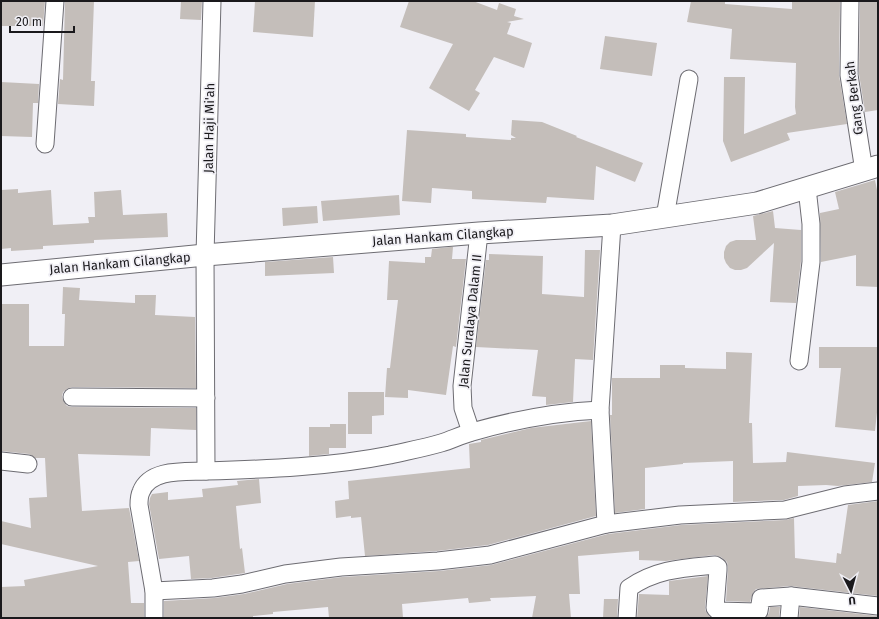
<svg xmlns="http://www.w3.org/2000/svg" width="879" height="619" viewBox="0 0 879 619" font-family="'Fira Sans',sans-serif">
<rect width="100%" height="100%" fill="#f0eff5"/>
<g fill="#c4beba">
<polygon points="2,1 45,1 43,26 2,26"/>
<polygon points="65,1 94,1 91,81 95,81 94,106 58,104 60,79 63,80"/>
<polygon points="181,1 202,1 201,20 180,19"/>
<polygon points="255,1 315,1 313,37 253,32"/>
<polygon points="409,1 473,1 497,10 499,3 516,9 514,16 524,19 507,22 511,23 507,34 532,43 524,68 494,57 475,90 480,93 469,111 429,88 453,44 400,27"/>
<polygon points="691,1 725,1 725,4 792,9 792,1 840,1 839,75 847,124 787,133 790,140 731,162 723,141 724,77 745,77 744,134 796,114 795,107 796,63 730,59 732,29 687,22"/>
<polygon points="860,1 878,1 878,110 865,112 859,74"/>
<polygon points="605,36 657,43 652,76 600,69"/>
<polygon points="1,82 39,84 38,103 33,103 32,137 1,136"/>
<polygon points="512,120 542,122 577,136 576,137 643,163 635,182 596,166 594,200 547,197 546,203 472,199 472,191 432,188 431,203 402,201 407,130 466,134 466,137 511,140 511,138 516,138 511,135"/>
<polygon points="875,180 878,195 878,287 856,286 856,255 821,262 820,213 839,209 835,192"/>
<polygon points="18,189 18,193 51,190 53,225 89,223 88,217 95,217 94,192 121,190 123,215 167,213 168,237 94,240 94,243 43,246 43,249 11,251 11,248 1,249 1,190"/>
<polygon points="399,195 400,215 323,221 321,201"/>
<polygon points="317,206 318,223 283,226 282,208"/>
<polygon points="773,211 775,228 801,230 801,261 796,303 770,302 774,243 747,268 741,270 735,270 730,268 726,263 724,258 724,252 726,246 730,242 736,240 756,240 753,216"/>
<polygon points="450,247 453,247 452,259 466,259 456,347 453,346 446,395 408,390 408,398 385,397 387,368 390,368 398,300 387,300 389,261 425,263 425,257 431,257 432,249"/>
<polygon points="585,250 600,250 593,360 575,359 573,402 546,405 546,397 532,396 538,350 476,347 486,260 489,260 489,254 543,256 542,294 584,297"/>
<polygon points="333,257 334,273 265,276 265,262"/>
<polygon points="63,287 80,288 79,300 135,303 135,295 156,295 155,315 195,317 196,388 72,387 67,389 63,392 62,397 64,402 67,406 72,407 196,408 196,430 151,428 150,456 78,454 82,511 129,508 139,561 128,562 131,603 144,603 144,618 1,618 1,587 25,586 24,580 98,566 1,544 1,521 31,528 29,498 47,497 45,458 35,458 29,454 1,451 1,304 29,304 29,346 64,346 65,314 62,314"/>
<polygon points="819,347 878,347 878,403 875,431 835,427 841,368 819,368"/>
<polygon points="726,352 752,353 749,423 752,423 753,463 786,462 787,452 875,463 872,482 838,486 826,485 798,486 798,496 784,500 733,502 733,461 683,463 683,464 645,468 645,509 615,513 610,415 612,415 612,378 660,378 660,365 685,365 685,368 726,369"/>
<polygon points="348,392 384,392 384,415 372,416 372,434 348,434"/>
<polygon points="591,421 596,516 488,545 437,551 365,556 361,517 351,518 351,516 336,518 335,501 349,499 348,481 470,468 469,444 481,442 481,440 531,428"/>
<polygon points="330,424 346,424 346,448 329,448 329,454 309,456 309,427 330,427"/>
<polygon points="259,479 261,503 236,506 240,549 242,548 245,573 212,578 191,579 189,556 159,559 149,504 150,498 152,494 168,492 168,500 203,497 202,489 238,485 237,481"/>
<polygon points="878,501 878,596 790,586 756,589 753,593 750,602 726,601 728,567 727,562 721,557 714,555 666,561 639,560 639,551 578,556 580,594 569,594 571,618 532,618 536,596 490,598 491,601 469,603 468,598 402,604 403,618 329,618 328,607 273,612 273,614 253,616 253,618 164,618 164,601 214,598 244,594 287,584 342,577 439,571 491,565 608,534 681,525 785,520 794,518 795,558 836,563 837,553 841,554 848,505"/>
<polygon points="708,576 705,608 706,612 711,618 637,618 639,594 669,595 669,581"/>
<polygon points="604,599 618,599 617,618 603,618"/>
<polygon points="770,607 780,607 779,618 766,618 769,613"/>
<polygon points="800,607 878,616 878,618 799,618"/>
</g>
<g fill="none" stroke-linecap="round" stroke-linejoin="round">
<defs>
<g id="minor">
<polyline points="850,1 849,75 864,171"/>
<polyline points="45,144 55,1"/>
<polyline points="665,217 689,79"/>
<polyline points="799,361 811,262 811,224 807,188"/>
<polyline points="72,397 206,398"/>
<polyline points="471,432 463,408 462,386 479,233"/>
<polyline points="1,461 28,464"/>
<path d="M 206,471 C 268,469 330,467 390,455 C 407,451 424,448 441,443 C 451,440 461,435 472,432 C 514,420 557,412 600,410"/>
<polyline points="606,524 680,515 785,510 845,495 878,491"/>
<polyline points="154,591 213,588 242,584 285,574 341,567 438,561 490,555 606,524 600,410 612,225"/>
<path d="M 154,618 L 154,591 L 139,505 C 139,501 139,496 141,492 C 150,468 186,472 206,471 L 205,255 L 212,1"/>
<path d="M 627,618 L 629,588 C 656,569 683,568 715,565 L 718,567 L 718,570 L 715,608 L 718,611 L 757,612 L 759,611 L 761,598 L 791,596 L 878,606"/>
<polyline points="789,618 791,596"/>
</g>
<polyline id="tertiary" points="1,275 205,255 479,233 612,225 757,203 878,166"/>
</defs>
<use href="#minor" stroke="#6d6c72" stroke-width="19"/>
<use href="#tertiary" stroke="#6d6c72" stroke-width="23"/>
<use href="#minor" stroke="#fff" stroke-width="17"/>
<use href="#tertiary" stroke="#fff" stroke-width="21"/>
</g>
<g text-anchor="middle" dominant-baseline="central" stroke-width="3.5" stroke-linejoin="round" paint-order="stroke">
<g font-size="13" fill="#1a191c" stroke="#f0eff5">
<text transform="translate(854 98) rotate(-97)">Gang Berkah</text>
<text transform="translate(209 128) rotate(-89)">Jalan Haji Mi'ah</text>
<text transform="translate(443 236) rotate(-4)">Jalan Hankam Cilangkap</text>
<text transform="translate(120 263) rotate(-5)">Jalan Hankam Cilangkap</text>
<text transform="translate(470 321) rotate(-84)">Jalan Suralaya Dalam II</text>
</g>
</g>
<rect width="879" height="619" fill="none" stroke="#1a191c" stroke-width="4"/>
<g transform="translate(851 591) rotate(174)" stroke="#f0eff5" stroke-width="3" paint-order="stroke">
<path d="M0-3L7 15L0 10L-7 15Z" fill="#1a191c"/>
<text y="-6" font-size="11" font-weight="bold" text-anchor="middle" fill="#1a191c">U</text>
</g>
<path d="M10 26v6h64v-6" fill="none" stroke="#1a191c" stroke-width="2"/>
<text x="16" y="26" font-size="12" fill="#1a191c" stroke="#f0eff5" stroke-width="3" paint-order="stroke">20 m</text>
</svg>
